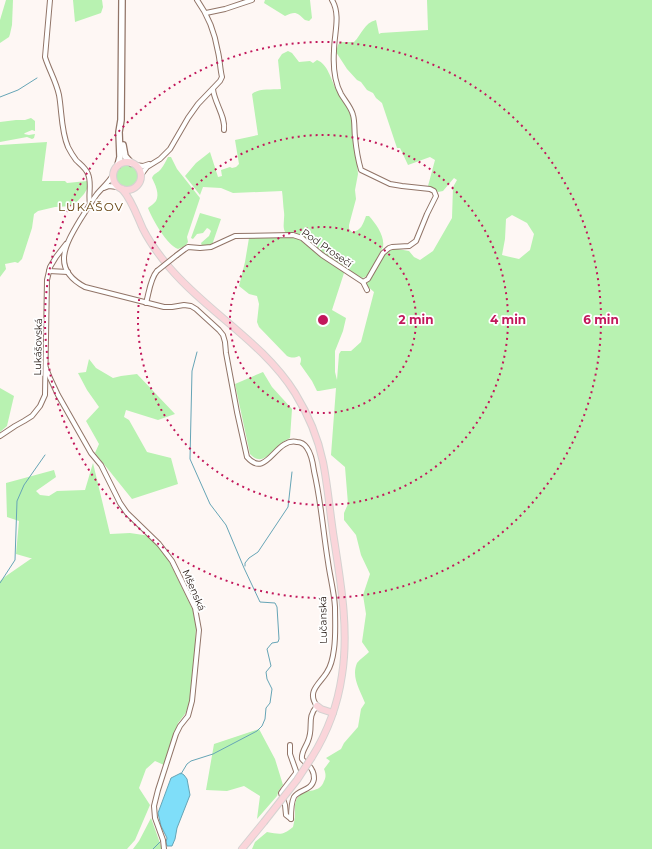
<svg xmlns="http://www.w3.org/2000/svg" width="652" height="849" viewBox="0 0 652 849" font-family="Montserrat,sans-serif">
<rect width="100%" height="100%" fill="#fef7f4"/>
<g fill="#b8f2b1" fill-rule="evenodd">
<polygon points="6,0 13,0 12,25 10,34 9,37 0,43 0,20"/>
<polygon points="73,0 102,0 103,7 101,13 75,22"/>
<path d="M 265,0 L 310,0 L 312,18 L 309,21 L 305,20 C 297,12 295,11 285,16 L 264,3 Z"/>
<path d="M 427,0 L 652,0 L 652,849 L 252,849 L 255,842 L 267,832 C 280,834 282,836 293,827 C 294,823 295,818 295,814 C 295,808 294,801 299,796 C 306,788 320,794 324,781 C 326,777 326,774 324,769 L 330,761 L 326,758 L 341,749 L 344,743 L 358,727 L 361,709 L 365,703 C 360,690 351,677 357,663 C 360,659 366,655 369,652 L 362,642 L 366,614 L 363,595 L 370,574 L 361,555 L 356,535 L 344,520 L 344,513 L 348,504 L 345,467 L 331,455 L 336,388 L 319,391 L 317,391 L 312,381 L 300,364 C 301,361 302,358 299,356 C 294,358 292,358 287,356 L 259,327 L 257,322 L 259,304 L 257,296 L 249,294 L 239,286 L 245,262 L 249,238 L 289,236 L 302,240 L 343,271 L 344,273 L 332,310 L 346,318 L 343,331 L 335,351 L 335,372 L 337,380 L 339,354 L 341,351 L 351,351 L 361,342 L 374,292 L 366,285 L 384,253 L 392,248 L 409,251 L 414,257 L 420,260 L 433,251 L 452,218 L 453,187 L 457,180 L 454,178 L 443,191 L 438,192 L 435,189 L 428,186 L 435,160 L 430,157 L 408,165 L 400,148 L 397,148 L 382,103 L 376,98 L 373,93 L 367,90 L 361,82 L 357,80 L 347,69 L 336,52 L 338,45 L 340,42 L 354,42 C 362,34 364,23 376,20 L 379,34 L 381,33 L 428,30 ZM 512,215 L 527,223 L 534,234 L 530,250 L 519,259 L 502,255 L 505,239 L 506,219 Z"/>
<path d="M 288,51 L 292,53 L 299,62 L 310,61 L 313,63 L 317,60 C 328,64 331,80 336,89 C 342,98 348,106 352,117 L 358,174 L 355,190 L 356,199 L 349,225 L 349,229 L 352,232 C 361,231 363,224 366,216 L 369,216 C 376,224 385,236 383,247 L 368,275 L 365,277 L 362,278 L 332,260 L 303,236 L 297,234 L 285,232 C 282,226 285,219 284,212 C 283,205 283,198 282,191 L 233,193 L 221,188 L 203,187 L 200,195 L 185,176 L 196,163 L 210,152 L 218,177 L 222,176 L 221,170 L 230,167 L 232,168 L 236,167 L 239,164 L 235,140 L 258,135 L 252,94 C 259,88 271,90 281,89 L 278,60 L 282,54 Z"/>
<polygon points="31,118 35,121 35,131 32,130 25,133 24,134 29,135 35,134 34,138 32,139 27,137 0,142 0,122 16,120 25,120"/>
<polygon points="47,142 42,181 65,181 67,183 87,181 87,189 84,194 75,204 73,206 55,207 38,211 34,214 32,228 22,259 18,263 15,262 5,264 6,269 0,277 0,145"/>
<path d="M 168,157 L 171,157 L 177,169 L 200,198 L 187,237 L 188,242 L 185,246 L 178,249 C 167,245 152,219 148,208 C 150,206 154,204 156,201 C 160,194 155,184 152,178 C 154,173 158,173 161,169 C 164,165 166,161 168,157 Z"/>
<circle cx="127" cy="176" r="11"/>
<polygon points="200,213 221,219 212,245 202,246 201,243 209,236 211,231 209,229 207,228 203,233 197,234 193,239 191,238"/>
<polygon points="89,359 96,368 113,378 121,376 137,374 175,414 158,420 126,410 124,417 129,420 147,452 171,458 178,484 132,499 95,453 99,444 86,421 99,407 87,390 78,373 86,372"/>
<path d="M 263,372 L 272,387 L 292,409 L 290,438 C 286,440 282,442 279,445 C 271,452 262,467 250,454 L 235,384 Z"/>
<polygon points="0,388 14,396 7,426 0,432"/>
<polygon points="93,463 110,534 130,533 150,536 169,561 193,610 196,627 193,688 189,705 185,714 178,723 164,765 155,761 146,769 139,788 150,805 135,840 127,849 0,849 0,581 6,576 32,558 30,558 16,554 19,521 7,517 6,483 54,470 56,477 36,491 40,495 49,496 57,491 85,490"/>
<polygon points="259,729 275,759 283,785 279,790 277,796 257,819 260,796 244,786 227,791 206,790 214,744"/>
<polygon points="151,818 161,846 161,849 133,849 139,841"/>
</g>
<polygon fill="#7fdef9" stroke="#66a5b6" points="181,773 184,775 187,779 190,795 177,828 175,839 172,846 167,846 166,842 167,838 161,826 158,813 171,778"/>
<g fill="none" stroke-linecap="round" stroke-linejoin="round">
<g stroke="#66a5b6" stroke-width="1">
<polyline points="0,97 18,90 37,78"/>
<polyline points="245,566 245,563 249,558 258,552 288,507 292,472"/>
<polyline points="0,583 15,560 17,501 24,485 45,455"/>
<polyline points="181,774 187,764 191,761 213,754 257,731 262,726 265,719 266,708 270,703 272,689 267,679 266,672 271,666 267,649 272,643 278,642 279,639 277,607 275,603 260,602 244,568 226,525 210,504 190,459 192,371 197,352"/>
<polyline points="153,849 161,841"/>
</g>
<defs>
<g id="street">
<path d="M 50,0 L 45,57 C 49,70 56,81 59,95 C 62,112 61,131 68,147 C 70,151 73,156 76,160 C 80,164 86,168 88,174 C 92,183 88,194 90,204"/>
<path d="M 332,0 C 341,15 334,34 334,51 C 333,66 334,81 341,94 C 345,101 351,107 353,115 C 355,122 354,130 355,137 C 356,147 358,160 361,170 L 390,184 L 402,186 L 430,189 L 434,191 L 436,196 L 427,214 L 416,241 L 409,246 L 392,247 L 389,248 L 383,253 L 368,279 L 363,282"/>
<polyline points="206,13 225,9 252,0"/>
<path d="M 213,89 C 214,102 226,117 224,130"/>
<polyline points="135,165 143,166 149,164"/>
<path d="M 113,175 C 109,182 103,187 97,194 C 91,202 86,211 80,220 C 65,245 51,269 85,287 L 164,307 L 172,307 L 184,305 L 191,306 L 196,309 L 219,330 L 223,335 L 225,342 L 226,353 L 237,412 L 247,457 C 267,480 275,437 297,442 C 301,442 305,445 307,448 C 312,455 313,464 314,471 C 321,501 323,531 328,562 C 330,577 334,591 335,607 C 335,621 336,635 334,649 C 333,657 331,666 327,672 C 320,684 306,691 317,706 C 306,718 314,727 308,741 C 306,747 301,752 302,759 C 305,763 310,765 312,770 C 314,773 314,776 314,779 C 312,791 299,789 294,797 C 291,803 291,812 291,819"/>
<path d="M 141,175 L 147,167 L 160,159 L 170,149 L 188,118 L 198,104 L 220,81 L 222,77 C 220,69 220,60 218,52 C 215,34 208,15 197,0"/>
<polyline points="104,188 109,186 117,187"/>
<polyline points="177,255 185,249 188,247 200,248 211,247 235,236 293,235 302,238 322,255 363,282 367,290"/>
<polyline points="49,271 68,272"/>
<path d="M 146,303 C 149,293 150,279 157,271"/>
<polyline points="46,368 50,378 58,395 91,453 101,465 120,503 127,513 159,544 172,561 195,608 199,630 192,701 188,716 180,726 176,734 158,790 154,806 155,818 163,840 164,849"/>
<polyline points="0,436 15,426 24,421 32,416 40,406 45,395 47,280 50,267 56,257 66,244"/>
<polyline points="290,745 290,754 296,771 296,773 283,790 281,793 285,805 286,815 291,819"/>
</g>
<g id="secondary">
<polyline points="123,145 125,156 131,163"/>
<polyline points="118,165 120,157 119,132 121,120 122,0"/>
</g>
<g id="primary">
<circle cx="127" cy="176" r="14"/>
<path d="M 122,189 C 132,200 137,216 143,229 C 150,243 159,255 169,267 C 207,312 263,342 295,393 C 308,414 318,438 323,462 C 328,487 330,514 334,539 C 341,584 349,630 342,675 C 338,703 327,733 312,757"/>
<polyline points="317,706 321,709 333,713"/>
<polyline points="242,849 264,822"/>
</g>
</defs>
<use href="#street" stroke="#917467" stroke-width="6"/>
<use href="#secondary" stroke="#917467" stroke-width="8"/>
<use href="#primary" stroke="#d5d2d1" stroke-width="8"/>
<use href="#street" stroke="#fff" stroke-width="4"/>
<use href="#secondary" stroke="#fff" stroke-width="5.5"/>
<use href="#primary" stroke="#fad5da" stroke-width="6"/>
<defs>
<polyline id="street-bridge" points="157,271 177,255"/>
<polyline id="primary-bridge" points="264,822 297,780 312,757"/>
</defs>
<use href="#street-bridge" stroke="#917467" stroke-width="6" stroke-linecap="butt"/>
<use href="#primary-bridge" stroke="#d5d2d1" stroke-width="8" stroke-linecap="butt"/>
<use href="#street-bridge" stroke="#fff" stroke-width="4"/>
<use href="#primary-bridge" stroke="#fad5da" stroke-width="6"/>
</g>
<g fill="none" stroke="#c2185b" stroke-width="2" stroke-dasharray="2 4">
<circle cx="323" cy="320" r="93"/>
<circle cx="323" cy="320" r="185"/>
<circle cx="323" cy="320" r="278"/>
</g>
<g text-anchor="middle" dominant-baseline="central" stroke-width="3.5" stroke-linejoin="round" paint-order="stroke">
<g font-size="10" fill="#2c201b" stroke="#fff">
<text transform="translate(327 248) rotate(35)">Pod Prosečí</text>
<text transform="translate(38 347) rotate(-89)">Lukášovská</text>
<text transform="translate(194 590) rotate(67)">Mšenská</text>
<text transform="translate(323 620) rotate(-91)">Lučanská</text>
</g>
<g font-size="12" letter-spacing="1" fill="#64410d" stroke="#fff">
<text x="91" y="206">LUKÁŠOV</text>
</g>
</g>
<circle cx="323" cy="320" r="6" fill="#c2185b" stroke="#fff" stroke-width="2"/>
<g font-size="12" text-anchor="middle" font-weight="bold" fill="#c2185b" stroke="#fff" stroke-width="3.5" stroke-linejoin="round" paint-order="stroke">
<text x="416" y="324">2 min</text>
<text x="508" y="324">4 min</text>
<text x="601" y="324">6 min</text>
</g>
</svg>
